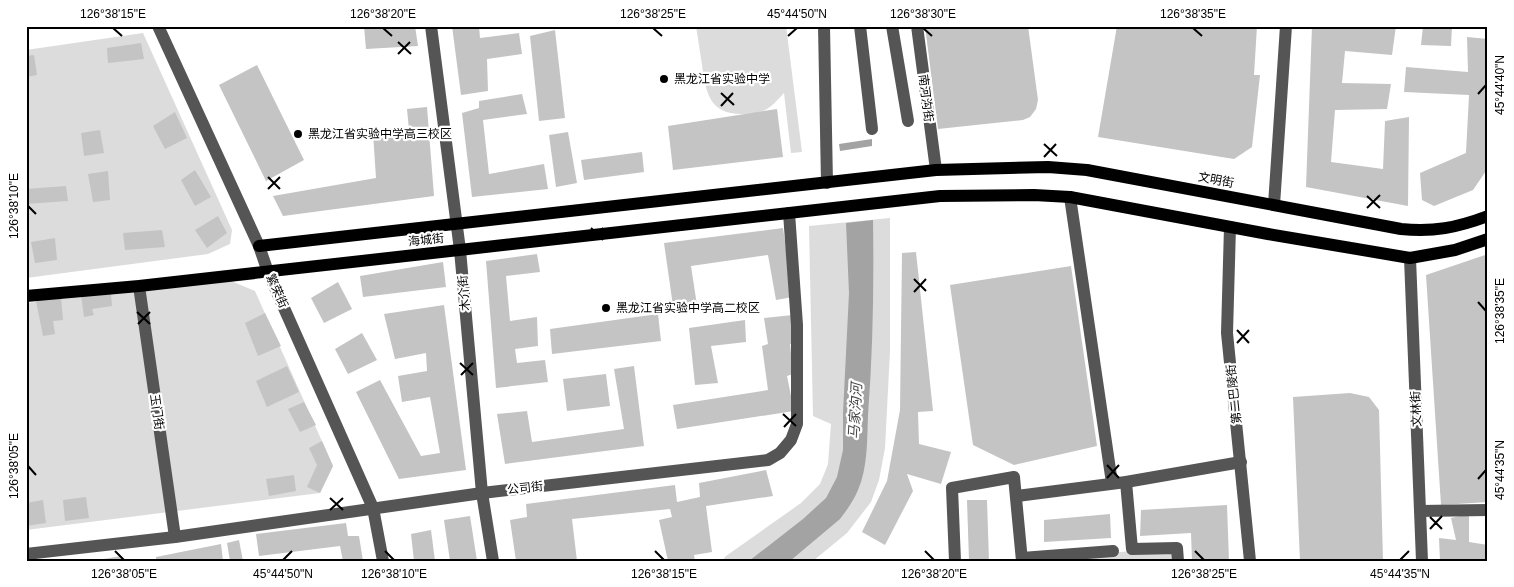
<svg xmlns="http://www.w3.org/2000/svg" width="1514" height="587" viewBox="0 0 1514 587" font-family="Helvetica,'Noto Sans SC',sans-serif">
<rect width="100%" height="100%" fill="#fff"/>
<g fill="#dcdcdc">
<path d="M 696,26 L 786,26 L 802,152 L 791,153 L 784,93 C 770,108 767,113 744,114 C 710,115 706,94 702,65 C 700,52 698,39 696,26 Z"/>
<polygon points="143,33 232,230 230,244 208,254 26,278 26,50"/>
<polygon points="890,218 890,351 885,448 879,480 871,502 847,533 813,561 722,561 726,556 801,503 820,484 828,464 831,424 813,416 809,226"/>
<polygon points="231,281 255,291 333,466 320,493 26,530 26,303"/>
<polygon points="1177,548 1178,561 989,561"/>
</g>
<g fill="#a3a3a3">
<polygon points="872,139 872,146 840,151 839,144"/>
<path d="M 873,220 C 874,285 873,350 868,415 C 867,439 868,467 858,490 C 854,500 847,510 840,519 L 790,561 L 749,561 L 803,519 L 826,498 L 837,477 L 843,450 L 843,413 L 849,293 L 846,223 Z"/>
</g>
<g fill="#c4c4c4">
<polygon points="364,26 415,26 418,46 366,49"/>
<polygon points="452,26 479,26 480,38 519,33 522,54 487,59 488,91 461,95"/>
<polygon points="925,26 1028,26 1038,100 1036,109 1030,117 1023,120 938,129"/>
<polygon points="1117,26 1257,26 1254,75 1260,75 1252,147 1234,159 1098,137"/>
<polygon points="1312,26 1396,26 1392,55 1345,51 1342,83 1391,84 1387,109 1335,110 1331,162 1383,169 1385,121 1409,117 1408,206 1306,187"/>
<polygon points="1423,26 1452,26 1451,46 1421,45"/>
<polygon points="555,30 565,118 539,121 530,36"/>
<polygon points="1467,37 1488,39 1488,168 1473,190 1434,206 1422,200 1420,173 1466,153 1469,95 1404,92 1406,67 1468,72"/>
<polygon points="141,43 144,59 108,63 107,48"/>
<polygon points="34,55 37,75 26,77 26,56"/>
<polygon points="257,65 304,160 266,181 219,85"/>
<polygon points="522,94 527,114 483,120 489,174 544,164 548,189 472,197 462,113 479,108 479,101"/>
<polygon points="427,107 434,196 283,216 273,196 376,178 373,133 409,130 407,109"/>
<polygon points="777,109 783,157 673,170 668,126"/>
<polygon points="175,112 187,138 165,149 153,126"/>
<polygon points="100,130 104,153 84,156 81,133"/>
<polygon points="568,132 577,183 556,187 549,135"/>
<polygon points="642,152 644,172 584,180 581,160"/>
<polygon points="195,170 211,197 195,206 181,180"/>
<polygon points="108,171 110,200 93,202 88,174"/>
<polygon points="66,186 68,201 26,204 26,189"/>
<polygon points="218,216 227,233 207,248 195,230"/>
<polygon points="783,228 793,297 776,300 768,255 691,266 698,312 674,313 664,243"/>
<polygon points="162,230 165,247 125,250 123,233"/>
<polygon points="55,238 57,260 35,263 31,242"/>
<polygon points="916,252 933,411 918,412 919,444 951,452 941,484 907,474 913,491 885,545 862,532 887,481 900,410 902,253"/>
<polygon points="537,254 540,272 506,276 510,321 537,317 538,346 515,349 517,363 545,360 548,382 496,388 486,261"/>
<polygon points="1488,254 1488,502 1441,505 1426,275"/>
<polygon points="443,262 446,287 363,297 360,276"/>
<polygon points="1071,266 1097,446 1014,465 973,445 950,285"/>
<polygon points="338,282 352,309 324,323 311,298"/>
<polygon points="111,293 112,306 92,309 94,315 84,317 81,295"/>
<polygon points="61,297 63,320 53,321 55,334 43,336 36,301"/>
<polygon points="444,305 466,470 399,479 356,392 380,380 421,456 440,453 430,397 402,402 398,376 427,371 426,353 395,359 384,314"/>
<polygon points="265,313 281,346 258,356 245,323"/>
<polygon points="658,314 661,341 552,354 550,329"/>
<polygon points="793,315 796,344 790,344 793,374 787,376 794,411 677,429 673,405 768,390 762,346 768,344 764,318"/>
<polygon points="745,320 746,342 711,346 718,383 695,385 689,328"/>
<polygon points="362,333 377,360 348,374 335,349"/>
<polygon points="287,366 299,392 267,407 256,381"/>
<polygon points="634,366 644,446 505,464 497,414 527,411 532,442 624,429 614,369"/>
<polygon points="606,374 610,406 567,411 563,379"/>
<polygon points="1350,393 1369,397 1379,410 1383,561 1300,561 1293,397"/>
<polygon points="304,402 316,425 300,432 288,409"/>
<polygon points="322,441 333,466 320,493 307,487 317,465 309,448"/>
<polygon points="766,470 773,496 706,506 712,552 694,555 695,561 668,561 659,520 672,517 670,509 572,519 577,561 516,561 510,520 527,517 526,504 675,485 677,502 700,497 699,483"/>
<polygon points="294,475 296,491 269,496 266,479"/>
<polygon points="86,497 89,518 65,521 63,500"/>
<polygon points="43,500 46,523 26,526 26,503"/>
<polygon points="967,500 987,500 989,561 969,561"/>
<polygon points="1227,505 1229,561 1192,561 1191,533 1140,536 1141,510"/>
<polygon points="1110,514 1111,538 1044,542 1044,520"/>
<polygon points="1469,514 1469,542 1488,545 1488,561 1440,561 1439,538 1456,540 1451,518"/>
<polygon points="470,516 477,561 450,561 444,520"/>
<polygon points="346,523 348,536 359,536 363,561 343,561 340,546 259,556 256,534"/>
<polygon points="431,530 435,561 414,561 411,534"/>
<polygon points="239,540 243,561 230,561 227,543"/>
<polygon points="221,544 223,561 156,561 156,557"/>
<polygon points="121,556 122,561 98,561 98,560"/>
</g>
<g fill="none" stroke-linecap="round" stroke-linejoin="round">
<g stroke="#555" stroke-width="12">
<polyline points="158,26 259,246 268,272 373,508 383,561"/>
<polyline points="431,26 460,250 482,493 493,561"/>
<polyline points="824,26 827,183"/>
<polyline points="860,26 872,129"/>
<polyline points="892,26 908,121"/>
<polyline points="917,26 936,170"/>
<polyline points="1070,197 1112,483"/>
<polyline points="1274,205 1286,26"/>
<polyline points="1230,227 1227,333 1250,561"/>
<polyline points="1410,258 1422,561"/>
<polyline points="139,286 175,537"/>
<polyline points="1126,482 1132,549 1177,548 1178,561"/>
<polyline points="1017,496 1126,482 1241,462"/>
<polyline points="1420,511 1488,510"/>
<polyline points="26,554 175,537 482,493 768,460 780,453 791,440 797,424 797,325 789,213"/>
<polyline points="1022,558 1113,551"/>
<polyline points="955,561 952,488 1014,477 1022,561"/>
</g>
<g stroke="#000" stroke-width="12">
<path d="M 259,246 L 936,170 L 1048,167 L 1087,170 L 1401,229 C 1434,232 1456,228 1488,216"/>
<polyline points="26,296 139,286 940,196 1034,195 1070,197 1268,234 1410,258 1455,250 1488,239"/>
</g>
</g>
<path fill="none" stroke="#000" stroke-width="2" d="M 113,28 L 122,36M 383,28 L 392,36M 653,28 L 662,36M 923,28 L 932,36M 1193,28 L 1202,36M 788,36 L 797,28M 398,42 L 411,54M 398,54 L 410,42M 721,93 L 734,105M 1478,94 L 1486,85M 721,106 L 733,93M 1044,144 L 1057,156M 1044,157 L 1056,144M 268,177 L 280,189M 268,189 L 280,177M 1367,196 L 1380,208M 28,206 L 36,214M 1367,208 L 1380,195M 591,228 L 603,240M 591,240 L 603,228M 914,279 L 926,291M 914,292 L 926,279M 1478,302 L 1486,311M 137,312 L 150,324M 138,324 L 150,312M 1237,330 L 1249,343M 1237,343 L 1249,330M 460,363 L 473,375M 461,375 L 473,363M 783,414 L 796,426M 784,427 L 796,414M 1107,465 L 1119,478M 28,466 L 36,475M 1107,478 L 1119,465M 1478,479 L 1486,470M 330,498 L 343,510M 330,510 L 343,498M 1430,517 L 1442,529M 1430,529 L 1442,516M 115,551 L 124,560M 385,551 L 394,560M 655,551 L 664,560M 925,551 L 934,560M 1195,551 L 1204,560M 283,560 L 292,551M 1400,560 L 1409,551"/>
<g fill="#000" stroke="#fff" stroke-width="2">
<circle cx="664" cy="79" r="5"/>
<circle cx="298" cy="134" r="5"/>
<circle cx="606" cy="308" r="5"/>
</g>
<g text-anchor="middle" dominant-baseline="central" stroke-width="4.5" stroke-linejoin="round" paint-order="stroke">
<g font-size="12" fill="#000" stroke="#fff" text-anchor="start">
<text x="674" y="79">黑龙江省实验中学</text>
<text x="308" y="134">黑龙江省实验中学高三校区</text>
<text x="616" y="308">黑龙江省实验中学高二校区</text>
</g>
<g font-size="12" fill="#000" stroke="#fff">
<text transform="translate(926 98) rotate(83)">南河沟街</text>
<text transform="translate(1216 180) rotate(11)">文明街</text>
<text transform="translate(426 240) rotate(-6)">海城街</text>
<text transform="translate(277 291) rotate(66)">繁荣街</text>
<text transform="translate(464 293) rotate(-95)">木介街</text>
<text transform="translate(1234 394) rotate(-96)">第二巴陵街</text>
<text transform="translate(1416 409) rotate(-92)">文林街</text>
<text transform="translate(157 412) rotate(82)">玉门街</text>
<text transform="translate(525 488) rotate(-6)">公司街</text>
</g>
<g font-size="14" font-style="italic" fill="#444" stroke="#fff">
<text transform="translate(855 411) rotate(-87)">马家沟河</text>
</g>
</g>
<rect width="1514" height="587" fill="none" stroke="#ffffff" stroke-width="55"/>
<rect x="28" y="28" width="1458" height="532" fill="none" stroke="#000" stroke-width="2"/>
<g font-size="12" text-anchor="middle" fill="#000">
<text x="113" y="18">126°38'15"E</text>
<text x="383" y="18">126°38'20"E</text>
<text x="653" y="18">126°38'25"E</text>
<text x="797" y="18">45°44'50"N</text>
<text x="923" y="18">126°38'30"E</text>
<text x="1193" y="18">126°38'35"E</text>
<text transform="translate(1500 85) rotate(-90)" y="4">45°44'40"N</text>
<text transform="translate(14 206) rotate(-90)" y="4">126°38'10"E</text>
<text transform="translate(1500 311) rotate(-90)" y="4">126°38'35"E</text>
<text transform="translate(14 466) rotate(-90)" y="4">126°38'05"E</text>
<text transform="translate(1500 470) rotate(-90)" y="4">45°44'35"N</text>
<text x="124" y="578">126°38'05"E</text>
<text x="283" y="578">45°44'50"N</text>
<text x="394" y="578">126°38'10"E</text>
<text x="664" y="578">126°38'15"E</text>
<text x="934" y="578">126°38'20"E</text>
<text x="1204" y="578">126°38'25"E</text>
<text x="1400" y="578">45°44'35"N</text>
</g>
</svg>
